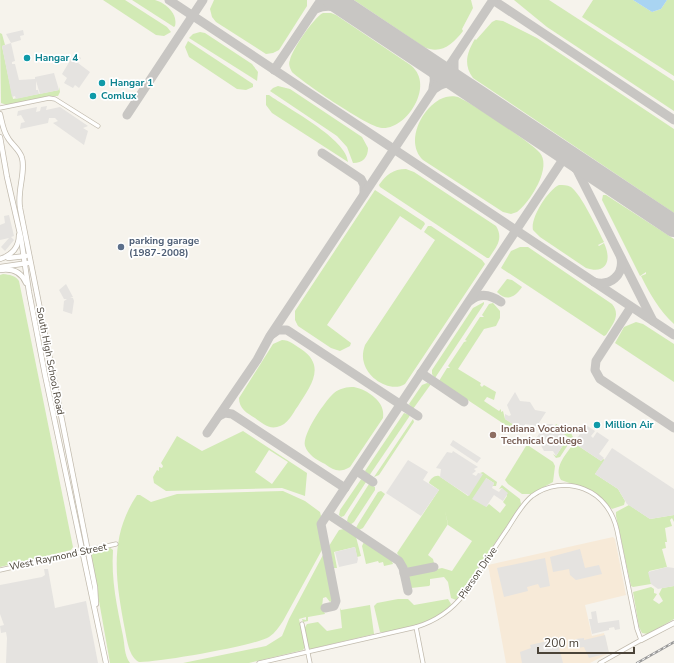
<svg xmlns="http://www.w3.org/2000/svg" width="674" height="663" viewBox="0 0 674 663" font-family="'Nunito Sans',sans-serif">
<rect width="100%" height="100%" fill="#f6f3ec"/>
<polygon fill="#f7ead8" points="613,537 615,539 626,595 585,605 592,636 604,633 609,653 590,663 506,663 488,565"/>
<g fill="#d2eab5" fill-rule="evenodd">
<polygon points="103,0 125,0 167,27 171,32 164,36 156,35"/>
<path d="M 132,0 C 139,0 149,0 155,0 C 166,3 178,14 175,26 L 174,27 Z"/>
<polygon points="214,0 307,0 307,6 279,50 273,53 266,54 216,22 212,17 210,9"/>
<path d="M 354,0 L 471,0 L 473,8 L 462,29 L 463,31 C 453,44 441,55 424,47 Z"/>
<polygon points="514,0 549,0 674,81 674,111 547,27"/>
<polygon points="593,0 633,0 652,12 661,9 667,0 674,0 674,76 585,19 582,17"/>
<path d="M 323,13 L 331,13 L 336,15 L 409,64 C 437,83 407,130 382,128 C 368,127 304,83 292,72 C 290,68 288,64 290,60 C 292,50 314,17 323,13 Z"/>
<path d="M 496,20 L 503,21 L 537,38 L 674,129 L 674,213 L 473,78 C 463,65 467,52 475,39 L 476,40 L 492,22 Z"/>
<polygon points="200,32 205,33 252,64 258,72 257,81 189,38 193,34"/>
<polygon points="0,33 2,34 5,45 2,46 13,99 59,90 59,87 60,92 58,96 49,96 7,105 1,103"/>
<polygon points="188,41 253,84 253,87 246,90 237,89 189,57 185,47"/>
<path d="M 278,86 L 290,89 L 362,137 L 368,148 C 368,157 363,163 353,163 L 347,147 L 337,136 L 270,91 L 273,88 Z"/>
<path d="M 266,95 L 269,95 C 287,108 347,139 348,162 L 272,113 L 266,105 Z"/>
<path d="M 446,97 C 450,96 455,96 458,97 C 470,102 532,143 540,153 C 552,168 530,202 517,212 L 511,214 L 503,212 L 423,160 C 403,141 424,103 446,97 Z"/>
<path d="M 406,169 L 414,172 L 496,226 C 504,239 496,247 489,258 L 487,258 L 380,187 L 379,185 C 386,175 393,169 406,169 Z"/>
<path d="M 559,185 C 563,185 567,185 571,187 C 581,194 598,230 604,242 L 598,245 L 599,246 L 604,243 C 612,260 607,275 586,268 L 540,237 L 533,230 C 530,218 548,190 559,185 Z"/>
<polygon points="375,190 424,222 425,224 421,230 400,216 327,325 351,343 350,346 340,351 331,348 298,326 295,320 295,311"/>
<path d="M 606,195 L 674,239 L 674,324 C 659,310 650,294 641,276 L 646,274 L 646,272 L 640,276 L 602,200 L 603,195 Z"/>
<path d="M 428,226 L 431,226 L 482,260 L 485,264 L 405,384 C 391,393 368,379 364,363 C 362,357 363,351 365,345 L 435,240 L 424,232 Z"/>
<path d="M 520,247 L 528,247 L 612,304 C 621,315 613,324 606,335 L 604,336 L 501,268 L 511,251 Z"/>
<path d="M 3,274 C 10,275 15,275 19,281 L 73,547 L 71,550 L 0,567 L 0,275 Z"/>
<path d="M 507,279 L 512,280 L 522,287 C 515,297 507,302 497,292 Z"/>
<polygon points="484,302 484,304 435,378 432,374 432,370 473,308"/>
<polygon points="493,303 500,311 500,318 496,326 484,329 458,369 481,383 480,385 482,387 484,385 496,392 494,400 487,397 484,401 499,411 501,409 501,412 503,411 505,419 525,432 526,430 527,434 512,425 510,428 439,381 447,368 450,368 448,366 464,342 467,341 465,340 480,317 484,317 482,315 489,304"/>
<polygon points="636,322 643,324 674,344 674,382 615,343 624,327"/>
<path d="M 282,340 C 289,340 295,345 301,349 C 327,366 310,387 298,406 C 292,414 288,425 277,427 C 268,429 262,423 255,418 C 247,413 239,409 239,398 L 273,344 Z"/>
<polygon points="427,383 431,384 413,409 409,404 422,385"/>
<path d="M 354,387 C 368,390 386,402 383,418 L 350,467 C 340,473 334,471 325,464 C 317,460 308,455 305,446 C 302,434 325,401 334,393 C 340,388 347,387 354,387 Z"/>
<polygon points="404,413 410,415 409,417 369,476 365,471"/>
<polygon points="413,419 414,422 412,425 379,475 374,477"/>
<polygon points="556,424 571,433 573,437 560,457 556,458 553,454 556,456 568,437 554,428"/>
<path d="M 243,431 L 307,473 L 305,496 L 282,488 L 166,491 L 154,483 L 153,477 L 157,470 L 159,471 L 159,467 L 162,468 L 163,466 L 161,463 L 177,436 L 202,451 ZM 269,450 L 288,462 L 272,484 L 255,472 Z"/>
<path d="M 574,443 L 601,461 L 603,459 L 605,460 L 595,474 L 618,489 L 625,501 L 624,505 L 612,509 L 592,491 L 561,480 C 553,467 567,453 574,443 Z"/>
<polygon points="526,446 529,446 553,462 555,466 553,482 531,494 522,494 508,484 505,480"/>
<path d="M 483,472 L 497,482 L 496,486 L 493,486 L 494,483 L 486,478 L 486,507 L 489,504 L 500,513 L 506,505 L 503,502 L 507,496 L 502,488 L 499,489 L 502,485 L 520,499 L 521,504 L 517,511 L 456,600 L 451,598 L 448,582 L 444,577 L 430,579 L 430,585 L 429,586 L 411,588 L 408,578 L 410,575 L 442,568 L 452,571 L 472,541 L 448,525 L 445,511 L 448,524 L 428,555 L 433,559 L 434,563 L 408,569 L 397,553 L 439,490 L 429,483 C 430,479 435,475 439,476 L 468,496 L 482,474 L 480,473 Z"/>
<polygon points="362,478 366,482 344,516 341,517 339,515 340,510"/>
<polygon points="369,484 375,487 375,490 354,522 350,525 347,521 348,517"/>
<path d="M 283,491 L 305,501 L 320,512 L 321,516 L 319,528 L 323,548 L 283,621 C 279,627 275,633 269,637 C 254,646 154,663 139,662 C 129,657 127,640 125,630 C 116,582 108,538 137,495 L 140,495 L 151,502 L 177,494 Z"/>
<polygon points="381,491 385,494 363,528 359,530 356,528 358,524 378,492"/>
<polygon points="629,505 650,519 674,515 674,522 672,518 670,520 672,526 665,528 667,542 665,542 666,548 662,549 667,567 649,571 651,584 633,587 631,586 616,516 616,512"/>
<polygon points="344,529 356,537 361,556 357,557 355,547 334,552 337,568 334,568 329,546 339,530"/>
<polygon points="364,542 391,559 393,564 384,566 383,562 379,563 378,561 366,564 362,546"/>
<path d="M 109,547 L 113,550 C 111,580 117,607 123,636 C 125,646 124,655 130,663 L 110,663 L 91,556 L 94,551 Z"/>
<polygon points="324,553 333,600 330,602 326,597 323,598 322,607 325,614 308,617 308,621 303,622 302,619 306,620 306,617 299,619 305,647 303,650 249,663 183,663 266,646 282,636 289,619"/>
<polygon points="674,586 674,619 648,634 642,633 639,627 633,592 651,587 654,589 654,593 657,594 653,600 659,604 663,601 659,594 662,588"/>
<path d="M 398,599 L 408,599 L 414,605 L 448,599 L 451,604 C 444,619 395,633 380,632 L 374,606 L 377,603 Z"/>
<polygon points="370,605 374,634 311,649 308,648 304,629 307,624 318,622 327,631 342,628 340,608 341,610"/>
</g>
<g fill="#e5e3e0">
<polygon points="23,30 24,35 20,36 21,40 11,43 15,61 12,62 12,64 15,64 19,80 35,79 35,77 54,73 59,90 40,94 36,81 36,90 38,90 39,94 16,99 15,96 12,97 2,46 11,43 6,34"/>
<polygon points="74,54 81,58 78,63 90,72 79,88 75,85 73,88 64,83 67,78 62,74"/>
<polygon points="47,106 46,110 60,107 88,126 83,128 88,131 84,145 53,123 58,121 55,118 49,118 48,123 20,129 21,123 25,122 21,115 17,116 18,111 37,107 36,112 40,111 41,107"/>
<polygon points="9,215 14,236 11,237 14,240 5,251 1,247 9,238 0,240 0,225 5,223 4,216"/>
<polygon points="66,284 73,297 70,298 73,298 74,301 72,314 63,311 64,301 67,299 64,299 59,290"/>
<polygon points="515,392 520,401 530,402 535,410 546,412 537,426 525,424 525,432 505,419 505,414 509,416 511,415 507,405"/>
<polygon points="545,424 553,424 551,427 565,435 566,441 556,456 553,451 544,451 539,442 534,442"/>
<polygon points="586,425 595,431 591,436 593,438 597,432 609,440 599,454 604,458 601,461 574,443"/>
<polygon points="453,440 481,458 477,463 450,445"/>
<polygon points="612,448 674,489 674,515 650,519 627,504 618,489 595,474"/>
<polygon points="453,451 478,467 474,469 476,471 472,474 476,476 478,473 483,474 469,496 440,477 441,469 436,468 447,452 452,453"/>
<polygon points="408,460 428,472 423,480 439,490 421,516 386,493"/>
<polygon points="486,478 494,483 492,488 499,492 502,488 508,493 503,501 494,495 486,507 472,499"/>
<polygon points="355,547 358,559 357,563 339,567 335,552"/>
<polygon points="580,549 585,568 599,565 602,574 576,580 570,575 569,569 553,572 550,557"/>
<polygon points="545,558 550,586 540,588 538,584 527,587 528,591 504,597 497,568"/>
<polygon points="667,567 674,568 674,586 658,589 651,584 648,572"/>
<polygon points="44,569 48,569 55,608 86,601 98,663 6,663 7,638 6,632 1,633 0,626 4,625 0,614 0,585 42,577 45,575"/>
<polygon points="596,611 598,623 619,620 620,629 615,630 614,627 609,628 609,630 592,634 589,619 592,619 591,612"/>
<polygon points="605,635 609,653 589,658 584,647 576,648 576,639 584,638 584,640"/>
<polygon points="557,639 563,663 522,663 520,652 531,648 530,645"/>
</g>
<polygon fill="#a9d4f2" points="633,0 667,0 661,9 652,12"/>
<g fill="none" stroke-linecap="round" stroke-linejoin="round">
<g stroke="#c8c6c3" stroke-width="9">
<polyline points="169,0 674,335"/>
<polyline points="493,0 674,120"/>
<path d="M 316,9 C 334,0 352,14 367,24"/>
<path d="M 402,47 C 418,57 440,65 433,88"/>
<polyline points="454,60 454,75 463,85"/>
<polyline points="274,70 321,0"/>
<path d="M 436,88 C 454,74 472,93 487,103"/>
<polyline points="127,115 203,0"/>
<polyline points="532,133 562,153 577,170 653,321"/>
<polyline points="322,153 361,179 364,185 364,194"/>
<path d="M 594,282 C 610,287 624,275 621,258"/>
<path d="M 470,301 C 480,292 491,295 501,302"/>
<polyline points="631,307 596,361 595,370 600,379 674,428"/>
<polyline points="271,335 278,330 287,330 418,416"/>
<polyline points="421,373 464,402"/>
<polyline points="219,416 225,413 232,414 345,488"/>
<polyline points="207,433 257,360 270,336 493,0"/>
<polyline points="357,471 373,482"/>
<polyline points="328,514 399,561 403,568 408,591"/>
<polyline points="404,573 434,567"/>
<polyline points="325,608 334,606 336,601 321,524 566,155"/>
</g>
<polyline stroke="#c8c6c3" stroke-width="22" points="334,0 674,226"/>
<defs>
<g id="minor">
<polyline points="0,108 49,98 55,99 98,126"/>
<polyline points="0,570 116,544"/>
<polyline points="302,624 310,663"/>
<polyline points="416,627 423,663"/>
<path d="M 259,663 L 416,627 C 436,621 451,611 464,594 C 479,572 493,550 508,528 C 515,517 522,504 532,496 C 547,485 567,482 584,489 C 602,496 613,512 617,530 L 637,629 L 641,640 L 600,663"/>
</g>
<g id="tertiary">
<path d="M 0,114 C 2,122 3,131 8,138 C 12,145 20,150 22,158 C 26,172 17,190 20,208 L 95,587 L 96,604"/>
<polyline points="0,137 7,177 21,238 29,292 45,375 106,663"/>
<polyline points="8,258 26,256"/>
<path d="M 0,259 C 12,255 19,248 19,235"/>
<polyline points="0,267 28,263"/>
<path d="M 0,270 C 12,268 21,271 26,283"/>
<polyline points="641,640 674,623"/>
</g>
</defs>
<use href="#minor" stroke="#c2bbae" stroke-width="5"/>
<use href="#tertiary" stroke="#c2bbae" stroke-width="6"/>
<use href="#minor" stroke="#fff" stroke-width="3.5"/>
<use href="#tertiary" stroke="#fff" stroke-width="4.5"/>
<defs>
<polyline id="rail" points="637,663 674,642"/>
</defs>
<use href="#rail" stroke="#9a9a9a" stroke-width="2.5"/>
<use href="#rail" stroke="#fff" stroke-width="1" stroke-dasharray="3" stroke-linecap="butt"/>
</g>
<g fill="#0f9aa8" stroke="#fff" stroke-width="1.5">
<circle cx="27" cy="58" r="4"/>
<circle cx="102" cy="83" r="4"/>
<circle cx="93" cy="96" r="4"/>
<circle cx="597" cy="425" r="4"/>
</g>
<circle fill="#5c6f8a" stroke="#fff" stroke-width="1.5" cx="121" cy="247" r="4"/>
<circle fill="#8d6e63" stroke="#fff" stroke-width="1.5" cx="493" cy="435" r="4"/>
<g text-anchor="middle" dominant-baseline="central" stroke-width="3.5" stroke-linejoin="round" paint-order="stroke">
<g font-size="10" font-weight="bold" fill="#0d838f" stroke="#fff" text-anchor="start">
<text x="35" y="58">Hangar 4</text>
<text x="110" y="83">Hangar 1</text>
<text x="101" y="96">Comlux</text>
<text x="605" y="425">Million Air</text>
</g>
<g font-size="10" font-weight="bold" fill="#4e5e75" stroke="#fff" text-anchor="start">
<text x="129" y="241">parking garage<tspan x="129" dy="12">(1987-2008)</tspan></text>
</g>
<g font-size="10" fill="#4b4439" stroke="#fff">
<text transform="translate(50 361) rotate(79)">South High School Road</text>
<text transform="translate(58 557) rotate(-12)">West Raymond Street</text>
<text transform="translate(478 573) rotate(-56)">Pierson Drive</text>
</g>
<g font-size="10" font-weight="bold" fill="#785e54" stroke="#fff" text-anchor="start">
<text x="501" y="429">Indiana Vocational<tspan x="501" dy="12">Technical College</tspan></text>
</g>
</g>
<path d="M538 647v6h96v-6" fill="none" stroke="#4b4439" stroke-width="2"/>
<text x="544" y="647" font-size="12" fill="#4b4439" stroke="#ffffff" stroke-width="3" paint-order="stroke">200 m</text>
</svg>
